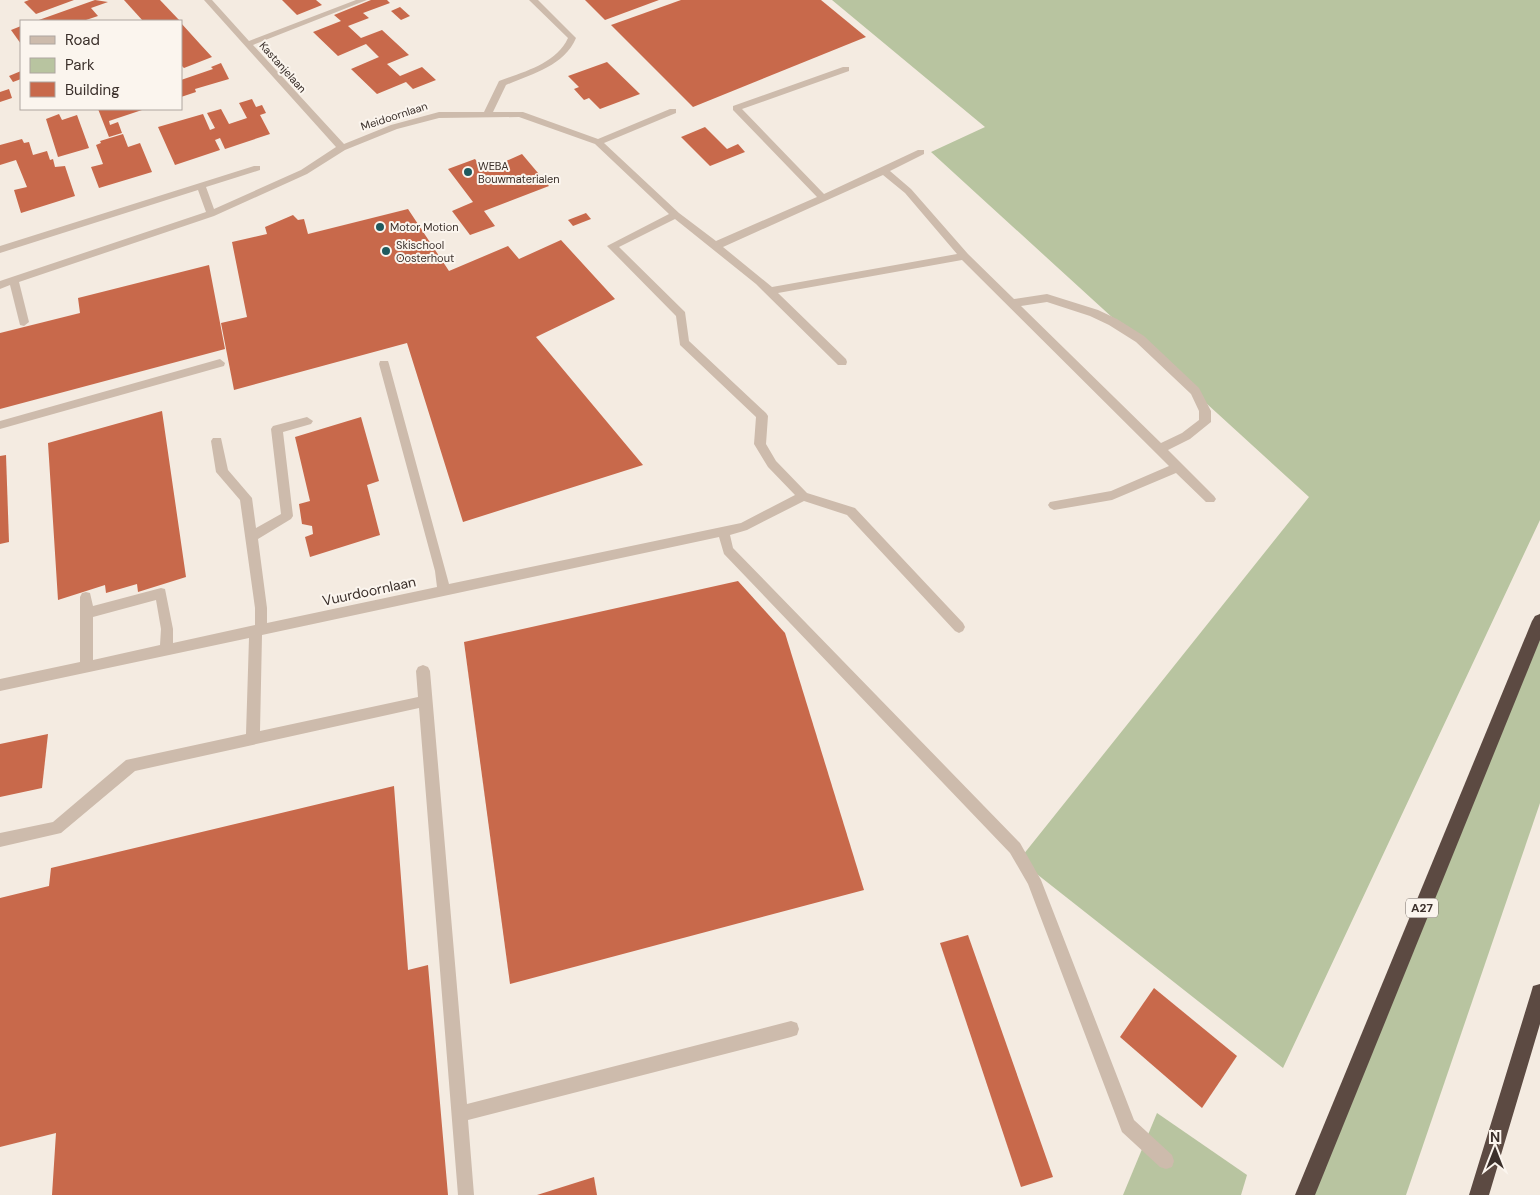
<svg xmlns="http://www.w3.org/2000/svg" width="1540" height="1195" viewBox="0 0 1540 1195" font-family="'DM Sans',sans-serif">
<rect width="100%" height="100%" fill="#f4ebe1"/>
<g fill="#b8c4a0">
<polygon points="832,0 1540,0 1540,520 1283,1068 1019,860 1309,497 931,152 985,127"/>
<polygon points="1540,613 1540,803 1406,1195 1308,1195"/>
<polygon points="1157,1113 1247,1175 1241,1195 1123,1195"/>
</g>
<g fill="#c8694b">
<polygon points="29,0 74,0 36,14 24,2"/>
<polygon points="95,0 108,2 91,8 98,16 83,21 36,21"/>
<polygon points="124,0 160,0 180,21 143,21"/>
<polygon points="282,0 316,0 322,5 297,15"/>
<polygon points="371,0 387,0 390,3 363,13 369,18 348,26 361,38 382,30 409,55 387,64 400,76 422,67 436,80 413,89 406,82 377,94 351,69 379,57 366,44 338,56 313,32 341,21 334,15"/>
<polygon points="585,0 659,0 605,20"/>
<polygon points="681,0 821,0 866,37 693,107 611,25"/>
<polygon points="400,7 410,16 401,20 391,11"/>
<polygon points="181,23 200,44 212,57 184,68 181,65"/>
<polygon points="21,26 21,44 11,30"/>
<polygon points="607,62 640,94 600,109 589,98 584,100 574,89 579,87 568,76"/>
<polygon points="221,63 229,79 195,89 196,92 181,97 181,80 213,69 211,67"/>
<polygon points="21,71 21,79 13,82 9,76"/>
<polygon points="9,89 12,98 0,102 0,92"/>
<polygon points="252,99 256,107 262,105 266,113 260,115 270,134 225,149 220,138 215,140 220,150 175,165 158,127 203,114 210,130 215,128 207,113 221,109 229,124 247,118 239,103"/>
<polygon points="98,109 145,109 109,121 110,125 118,122 122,133 109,137"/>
<polygon points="59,114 62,120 77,115 89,148 58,157 46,119"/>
<polygon points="705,127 727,149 738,144 745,152 710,166 681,137"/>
<polygon points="123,134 128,147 140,143 152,172 99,188 91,167 103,164 96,145 101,143 100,141"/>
<polygon points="22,139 24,143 29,142 33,155 47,151 50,160 53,159 55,167 65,166 75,196 21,213 14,190 27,187 16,160 0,165 0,145"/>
<polygon points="522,154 549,186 484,211 495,226 470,235 452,211 473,202 448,169 475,159 484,171"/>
<polygon points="408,209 449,271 508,246 519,259 561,240 615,299 536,337 643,465 463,522 407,343 234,390 221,323 247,317 232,242 267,234 265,227 293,215 298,220 304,219 308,234"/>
<polygon points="586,213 591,219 573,226 568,220"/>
<polygon points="209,265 225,349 0,409 0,333 80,313 78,298"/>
<polygon points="162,411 186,577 138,592 137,584 106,593 105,585 58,600 48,443"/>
<polygon points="361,417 379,481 367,485 380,535 310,557 305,537 313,534 312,526 302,524 299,504 310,501 295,437"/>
<polygon points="6,455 9,542 0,544 0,456"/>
<polygon points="738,581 785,633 864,890 510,984 464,642"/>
<polygon points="48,734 42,788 0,797 0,744"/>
<polygon points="394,786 408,970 428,965 448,1195 52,1195 56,1133 0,1147 0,898 49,886 51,868"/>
<polygon points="968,935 1053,1177 1021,1187 940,943"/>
<polygon points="1154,988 1237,1056 1202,1108 1120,1037"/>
<polygon points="594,1177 597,1195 537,1195"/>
</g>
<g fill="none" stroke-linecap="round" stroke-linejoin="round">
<g fill="#cdbbac" fill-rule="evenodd">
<path d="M 204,0 L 212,0 L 249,41 L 356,0 L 367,0 L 253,45 L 344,144 L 391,125 L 439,112 L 484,112 L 499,81 C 523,72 556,64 568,38 L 529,0 L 538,0 L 576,38 C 564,66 532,74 506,85 L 493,112 L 523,112 L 598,139 L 670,109 L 676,109 L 676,113 L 604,143 L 679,213 L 716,241 L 817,197 L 733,110 L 733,106 L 843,67 L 849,67 L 849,71 L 742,109 L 824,194 L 918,150 L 924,150 L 924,154 L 890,171 L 911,189 L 968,254 L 1014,299 L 1047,294 L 1098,310 L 1117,319 L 1144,336 L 1199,388 L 1211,411 L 1211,422 L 1190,439 L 1168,450 L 1214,496 L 1216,499 L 1214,502 L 1206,502 L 1176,473 L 1112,500 L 1054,510 L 1050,508 L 1048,505 L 1050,502 L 1111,491 L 1169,466 L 962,260 L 778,293 L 846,359 L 847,362 L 846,365 L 838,365 L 756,284 L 675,219 L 619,247 L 685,312 L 689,341 L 766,413 L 768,416 L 766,444 L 776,461 L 807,493 L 855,508 L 963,623 L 965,627 L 963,631 L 959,633 L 955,631 L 847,515 L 804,501 L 747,530 L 730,535 L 733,548 L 1020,843 L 1041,880 L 1134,1120 L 1172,1155 L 1174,1161 L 1172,1167 L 1166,1169 L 1160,1167 L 1122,1132 L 1028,884 L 1010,853 L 724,554 L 719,537 L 262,635 L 260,731 L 418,697 L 416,671 L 418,667 L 423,665 L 428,667 L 430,671 L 467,1104 L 791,1021 L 797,1023 L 799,1029 L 797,1035 L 791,1037 L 468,1120 L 474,1195 L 458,1195 L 419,708 L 135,771 L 61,833 L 0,847 L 0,833 L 53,822 L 126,760 L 246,734 L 249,638 L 0,691 L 0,679 L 80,662 L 80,597 L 82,593 L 86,592 L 90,593 L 93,606 L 161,588 L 165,589 L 173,629 L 173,643 L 255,625 L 255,608 L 240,500 L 216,472 L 211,441 L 213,438 L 221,438 L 228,470 L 252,498 L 256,528 L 281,514 L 271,429 L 273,426 L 307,417 L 313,421 L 311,424 L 283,432 L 293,516 L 291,519 L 258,539 L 267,608 L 267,623 L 437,587 L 435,571 L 379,364 L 380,361 L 388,361 L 389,364 L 449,584 L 741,523 L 795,495 L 768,467 L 754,444 L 756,417 L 680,345 L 676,316 L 607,246 L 669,214 L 595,144 L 519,117 L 439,118 L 397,129 L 345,150 L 307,174 L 214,216 L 19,282 L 29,322 L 24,326 L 20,325 L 10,285 L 0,289 L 0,281 L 206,212 L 198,190 L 0,253 L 0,246 L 254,166 L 260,166 L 260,170 L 206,187 L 214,209 L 301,170 L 336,147 ZM 883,175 L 905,193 L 957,254 L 772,287 L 723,247 ZM 1047,302 L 1090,316 L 1109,325 L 1136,342 L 1191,394 L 1199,411 L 1199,420 L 1182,433 L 1161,443 L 1021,306 ZM 156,600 L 161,629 L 160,645 L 93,660 L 93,617 Z"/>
<polygon points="220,359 225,363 224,366 0,429 0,421"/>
</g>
<g fill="#5c4a42" fill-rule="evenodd">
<polygon points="1540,614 1540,640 1315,1195 1295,1195 1532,621 1535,616"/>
<polygon points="1540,984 1540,1024 1489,1195 1469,1195 1531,993 1533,986"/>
</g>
</g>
<g fill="#1f5a5e" stroke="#fbf5ee" stroke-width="2">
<circle cx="468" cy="172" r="5"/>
<circle cx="380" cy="227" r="5"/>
<circle cx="386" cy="251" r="5"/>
</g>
<g text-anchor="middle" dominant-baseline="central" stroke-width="4" stroke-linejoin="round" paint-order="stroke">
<g font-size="11" fill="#3b302b" stroke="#fbf5ee">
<text transform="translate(283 67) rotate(48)">Kastanjelaan</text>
<text transform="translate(394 116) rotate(-18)">Meidoornlaan</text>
</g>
<g font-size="11" fill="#3b302b" stroke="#fbf5ee" text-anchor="start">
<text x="478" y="166">WEBA<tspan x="478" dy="13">Bouwmaterialen</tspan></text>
<text x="390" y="227">Motor Motion</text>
<text x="396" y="245">Skischool<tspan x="396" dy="13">Oosterhout</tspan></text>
</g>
<rect fill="#fbf5ee" stroke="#756b66" stroke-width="1" x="1406" y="898.5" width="32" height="19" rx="4"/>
<g font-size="12" font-weight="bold" fill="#3b302b">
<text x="1422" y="908">A27</text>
</g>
<g font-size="14" fill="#3b302b" stroke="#fbf5ee">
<text transform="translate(369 591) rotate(-12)">Vuurdoornlaan</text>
</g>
</g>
<rect x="20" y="20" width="162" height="90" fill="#fbf5ee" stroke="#aea6a0"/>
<rect x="30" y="36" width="25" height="8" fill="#cdbbac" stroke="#aea6a0"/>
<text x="65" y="45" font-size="15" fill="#3b302b">Road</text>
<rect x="30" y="58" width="25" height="15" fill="#b8c4a0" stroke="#aea6a0"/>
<text x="65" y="70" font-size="15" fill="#3b302b">Park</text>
<rect x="30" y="82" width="25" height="15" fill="#c8694b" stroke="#aea6a0"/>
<text x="65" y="95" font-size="15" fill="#3b302b">Building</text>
<g transform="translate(1495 1150)" stroke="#fbf5ee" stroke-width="4" paint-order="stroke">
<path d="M0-4L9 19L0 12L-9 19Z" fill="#3b302b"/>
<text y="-8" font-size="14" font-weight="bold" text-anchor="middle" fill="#3b302b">N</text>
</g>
</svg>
